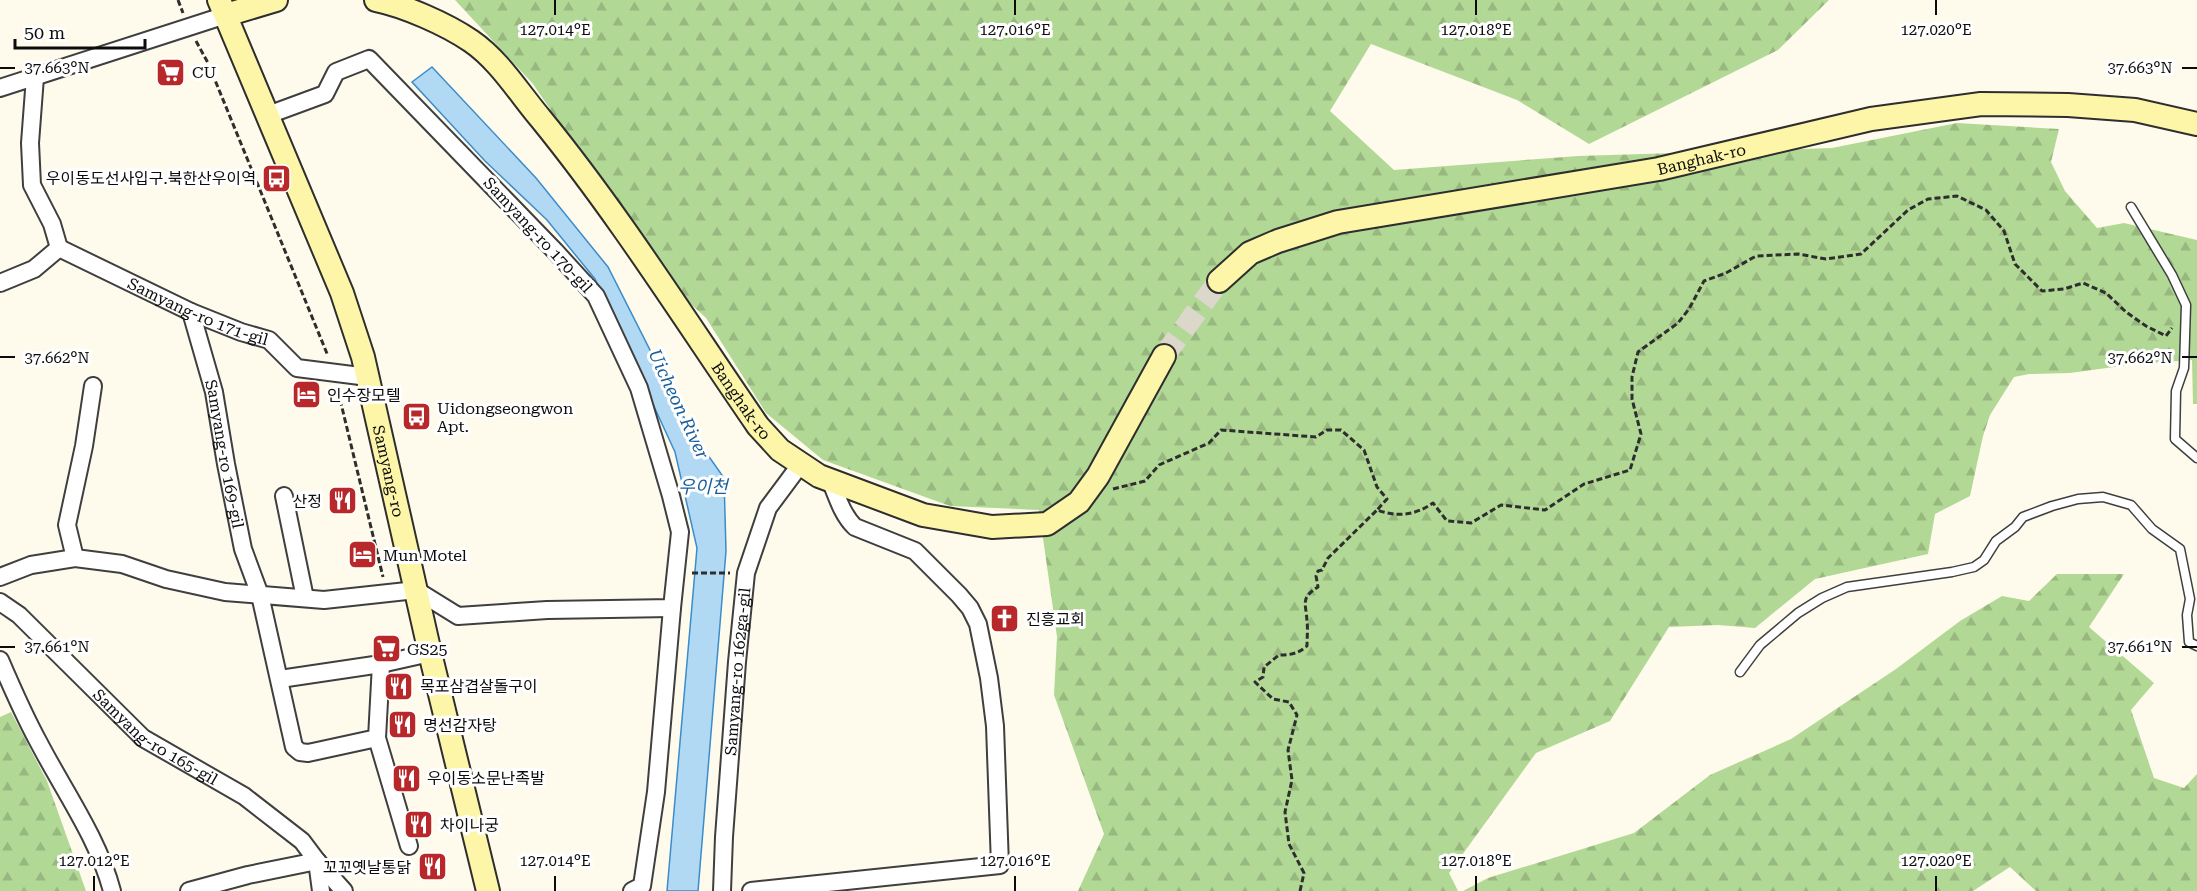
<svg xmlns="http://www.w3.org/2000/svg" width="2197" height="891" viewBox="0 0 2197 891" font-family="'Roboto Serif','Noto Sans KR',serif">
<defs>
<pattern id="forest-firs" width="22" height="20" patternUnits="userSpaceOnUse" patternTransform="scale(1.5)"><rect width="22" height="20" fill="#b2d896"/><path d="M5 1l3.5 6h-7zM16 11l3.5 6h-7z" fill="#98b880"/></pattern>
</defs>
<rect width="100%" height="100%" fill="#fffbec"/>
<g fill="url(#forest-firs)">
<polygon points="455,0 1829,0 1778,50 1589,144 1517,100 1371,44 1330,111 1394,170 1578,156 1832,148 1957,123 2059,129 2051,162 2065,191 2097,228 2124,223 2197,240 2197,404 2193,404 2192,360 2136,364 2070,373 2029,374 2014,377 1990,415 1983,436 1970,496 1935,514 1928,554 1815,579 1755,628 1718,625 1669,627 1610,721 1536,753 1449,873 1458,891 1078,891 1104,834 1054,695 1057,637 1039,510 950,506 823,460 766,413 706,318 668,283 533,84"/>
<polygon points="2057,574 2124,574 2089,627 2154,683 2131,710 2154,778 2184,788 2197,774 2197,891 2036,891 2010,867 1973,891 1463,891 1488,878 1634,833 1710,775 1791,739 1896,669 1960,621 2002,596 2029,601"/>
<polygon points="11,712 47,781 86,891 0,891 0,717"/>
</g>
<polygon fill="#b2d9f4" stroke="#3b8cca" stroke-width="1.5" points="432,67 536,178 608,267 691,431 724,478 726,551 698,891 667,891 697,548 675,452 595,279 547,220 485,161 412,82"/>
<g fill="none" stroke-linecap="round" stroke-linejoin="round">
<polyline stroke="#dbd7ca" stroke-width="22" stroke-dasharray="22 11" stroke-linecap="butt" points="1164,356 1219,281"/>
<defs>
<g id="service">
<polyline points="2131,207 2172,275 2186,305 2184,368 2176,391 2175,439 2197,458"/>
<polyline points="1740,672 1760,645 1798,613 1822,598 1847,587 1952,572 1974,567 1984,560 1996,541 2015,527 2023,517 2052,506 2078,499 2103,497 2131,505 2152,529 2180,549 2190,599 2187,615 2189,642 2197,646"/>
</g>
<g id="minor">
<polyline points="0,88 226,15"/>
<path id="s1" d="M 59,248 L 191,312 L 241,332 L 269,340 L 297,368 L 368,377"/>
<polyline points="0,283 34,269 59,248 52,224 32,185 30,143 35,77"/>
<path id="s2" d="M 191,312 L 214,392 L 226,464 L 243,549 L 260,595 L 294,747 L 300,752 L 308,753 L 377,738 L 381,664"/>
<polyline points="284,496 305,598"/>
<polyline points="75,558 67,525 84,446 93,386"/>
<polyline points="0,577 31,565 75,558 122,564 166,579 225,592 324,600 416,590 458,616 547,610 672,608 680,532 671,496 639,388 596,296 555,251 369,59 336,72 325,94 268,115"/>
<path id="s3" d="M 0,602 L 19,615 L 143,738 L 244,796 L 302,841 L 317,861 L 248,875 L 189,891"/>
<path d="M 0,660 C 12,688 24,716 39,743 C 64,791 98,838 112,891"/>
<polyline points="280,679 381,664 430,653"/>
<polyline points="377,738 409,846"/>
<polyline points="317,861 344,891"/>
<polyline points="317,861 321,891"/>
<polyline points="632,891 642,886 656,792 672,608"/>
<path id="s4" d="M 722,891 L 724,837 L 737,662 L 746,573 L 768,508 L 800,465"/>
<path d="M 751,891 L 1000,865 L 995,726 L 989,678 L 978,624 L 970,608 L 959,595 L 915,551 L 855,527 C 843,516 837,497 831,482"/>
</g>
<g id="secondary">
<path id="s5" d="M 219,0 L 342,293 L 363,357 L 430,653 L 488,891"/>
<path id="s6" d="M 376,0 C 405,6 446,24 471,41 C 499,60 519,93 541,119 C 620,216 687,323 758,426 L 780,450 L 819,476 L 923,515 L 992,527 L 1047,524 L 1079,502 L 1098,476 L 1164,356"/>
<polyline points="226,15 276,0"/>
<path id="s7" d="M 1219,281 L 1250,253 L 1278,241 L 1338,222 L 1659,169 L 1871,119 L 1981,104 L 2068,105 L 2135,110 L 2197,124"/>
</g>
</defs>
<use href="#service" stroke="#3f3f3f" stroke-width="11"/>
<use href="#minor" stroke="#3f3f3f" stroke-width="20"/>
<use href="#secondary" stroke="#2e2e2e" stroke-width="26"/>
<g stroke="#2e2e2e" stroke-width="3" stroke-dasharray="6 3" stroke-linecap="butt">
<polyline points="178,0 183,13"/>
<polyline points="196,41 208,63 328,356"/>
<polyline points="338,391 383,577"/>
<path d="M 1113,489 L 1145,481 L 1159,465 L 1209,443 L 1221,430 L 1316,437 L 1327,430 L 1341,430 L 1364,450 L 1377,487 L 1387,499 L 1377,510 C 1397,517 1414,516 1433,503 L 1447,521 L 1471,523 L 1501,505 L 1545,510 L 1584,484 L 1630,470 L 1641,434 L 1632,399 L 1632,377 L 1638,352 L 1678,323 L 1689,309 L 1704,281 L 1726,273 L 1756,256 L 1798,254 L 1826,259 L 1861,254 L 1908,210 L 1928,199 L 1957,196 L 1986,210 L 2004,231 L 2015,264 L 2042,291 L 2064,289 L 2083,283 L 2106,293 L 2126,312 L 2146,326 L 2166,336 L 2172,328"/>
<polyline points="692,573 730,573"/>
<path d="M 1300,891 L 1304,873 L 1289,844 L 1285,812 L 1292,780 L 1288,750 L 1297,715 L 1289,702 L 1273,699 L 1255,682 L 1263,677 L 1264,667 L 1279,655 C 1290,655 1298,654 1307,646 C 1307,638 1308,629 1307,621 C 1306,603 1300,598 1318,587 L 1316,576 L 1318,571 L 1322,570 L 1328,558 L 1377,510"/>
</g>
<use href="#service" stroke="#fff" stroke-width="8"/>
<use href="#minor" stroke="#fff" stroke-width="16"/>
<use href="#secondary" stroke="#fdf6a8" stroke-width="22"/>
</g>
<path fill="none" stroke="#0c0c0c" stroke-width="2" d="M 555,0 L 555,15M 1015,0 L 1015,15M 1476,0 L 1476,15M 1936,0 L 1936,15M 0,68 L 15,68M 2182,68 L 2197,68M 0,357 L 15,357M 2182,357 L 2197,357M 0,647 L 15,647M 2182,647 L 2197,647M 94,876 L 94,891M 555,876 L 555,891M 1015,876 L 1015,891M 1476,876 L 1476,891M 1936,876 L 1936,891"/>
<defs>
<symbol id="supermarket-square" viewBox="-11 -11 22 22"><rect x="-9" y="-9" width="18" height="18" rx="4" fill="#b8282a" stroke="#fff"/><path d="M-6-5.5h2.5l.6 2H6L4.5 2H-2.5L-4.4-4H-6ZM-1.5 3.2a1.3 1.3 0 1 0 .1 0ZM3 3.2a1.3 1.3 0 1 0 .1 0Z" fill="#fff"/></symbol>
<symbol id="bus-square" viewBox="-11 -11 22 22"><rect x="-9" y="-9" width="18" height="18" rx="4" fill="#b8282a" stroke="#fff"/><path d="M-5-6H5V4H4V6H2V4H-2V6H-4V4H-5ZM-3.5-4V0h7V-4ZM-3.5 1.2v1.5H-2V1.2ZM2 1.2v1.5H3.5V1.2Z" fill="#fff"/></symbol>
<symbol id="hotel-square" viewBox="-11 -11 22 22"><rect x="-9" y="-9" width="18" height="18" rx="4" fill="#b8282a" stroke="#fff"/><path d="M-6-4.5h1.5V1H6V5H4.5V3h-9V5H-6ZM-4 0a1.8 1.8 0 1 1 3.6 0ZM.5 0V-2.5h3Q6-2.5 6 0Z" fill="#fff"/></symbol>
<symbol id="restaurant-square" viewBox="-11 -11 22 22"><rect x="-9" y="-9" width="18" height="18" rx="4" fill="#b8282a" stroke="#fff"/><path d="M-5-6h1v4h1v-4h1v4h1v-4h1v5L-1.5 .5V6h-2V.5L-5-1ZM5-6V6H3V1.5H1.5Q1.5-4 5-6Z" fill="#fff"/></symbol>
<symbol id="church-square" viewBox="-11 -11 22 22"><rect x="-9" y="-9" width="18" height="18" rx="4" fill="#b8282a" stroke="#fff"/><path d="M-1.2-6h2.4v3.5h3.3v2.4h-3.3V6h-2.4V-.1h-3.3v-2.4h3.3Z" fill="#fff"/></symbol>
</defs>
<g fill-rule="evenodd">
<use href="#supermarket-square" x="154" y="56" width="33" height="33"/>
<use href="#bus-square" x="260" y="162" width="33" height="33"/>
<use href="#hotel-square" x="290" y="378" width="33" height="33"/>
<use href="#bus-square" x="400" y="400" width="33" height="33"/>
<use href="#restaurant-square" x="326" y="484" width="33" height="33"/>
<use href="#hotel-square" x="346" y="538" width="33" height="33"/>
<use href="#church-square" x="988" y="602" width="33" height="33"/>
<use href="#supermarket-square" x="370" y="632" width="33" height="33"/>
<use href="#restaurant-square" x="382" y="670" width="33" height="33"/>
<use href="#restaurant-square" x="386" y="708" width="33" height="33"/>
<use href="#restaurant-square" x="390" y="762" width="33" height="33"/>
<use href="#restaurant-square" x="402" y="808" width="33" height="33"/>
<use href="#restaurant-square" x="416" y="850" width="33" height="33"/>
</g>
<g text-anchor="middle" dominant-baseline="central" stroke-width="6" stroke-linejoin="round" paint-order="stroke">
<g font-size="16" fill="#0c0c0c" stroke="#fff" text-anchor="start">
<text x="192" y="72">CU</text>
<text x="256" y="178" text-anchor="end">우이동도선사입구.북한산우이역</text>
<text x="327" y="395">인수장모텔</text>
<text x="437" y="408">Uidongseongwon<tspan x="437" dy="18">Apt.</tspan></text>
<text x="322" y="501" text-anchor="end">산정</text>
<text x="383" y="555">Mun Motel</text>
<text x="1026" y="619">진흥교회</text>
<text x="407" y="649">GS25</text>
<text x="420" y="686">목포삼겹살돌구이</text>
<text x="423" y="725">명선감자탕</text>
<text x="427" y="778">우이동소문난족발</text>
<text x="440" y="825">차이나궁</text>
<text x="411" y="867" text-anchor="end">꼬꼬옛날통닭</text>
</g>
<g font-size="16" fill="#0c0c0c" stroke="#fff">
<text stroke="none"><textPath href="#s7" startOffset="504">Banghak-ro</textPath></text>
<text transform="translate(538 235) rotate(47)">Samyang-ro 170-gil</text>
<text stroke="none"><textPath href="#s1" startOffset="153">Samyang-ro 171-gil</textPath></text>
<text stroke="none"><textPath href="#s6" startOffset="555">Banghak-ro</textPath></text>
<text stroke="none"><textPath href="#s2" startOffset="146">Samyang-ro 169-gil</textPath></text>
<text stroke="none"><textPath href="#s5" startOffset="502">Samyang-ro</textPath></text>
<text stroke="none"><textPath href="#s4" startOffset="220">Samyang-ro 162ga-gil</textPath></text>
<text stroke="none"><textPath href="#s3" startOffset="207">Samyang-ro 165-gil</textPath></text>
</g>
<g font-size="18" font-style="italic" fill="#195e9a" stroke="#fff">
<text transform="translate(679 404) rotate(65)">Uicheon River</text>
<text x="703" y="486">우이천</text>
</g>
</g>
<g font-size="15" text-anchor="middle" fill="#0c0c0c" stroke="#fff" stroke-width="6" stroke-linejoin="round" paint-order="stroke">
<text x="555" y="35">127.014°E</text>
<text x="1015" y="35">127.016°E</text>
<text x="1476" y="35">127.018°E</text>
<text x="1936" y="35">127.020°E</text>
<text x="57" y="73">37.663°N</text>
<text x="2140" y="73">37.663°N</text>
<text x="57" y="363">37.662°N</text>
<text x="2140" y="363">37.662°N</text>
<text x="57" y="652">37.661°N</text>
<text x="2140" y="652">37.661°N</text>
<text x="94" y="866">127.012°E</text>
<text x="555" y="866">127.014°E</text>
<text x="1015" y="866">127.016°E</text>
<text x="1476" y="866">127.018°E</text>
<text x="1936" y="866">127.020°E</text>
</g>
<path d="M15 39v9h130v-9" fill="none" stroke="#0c0c0c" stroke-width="3"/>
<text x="24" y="39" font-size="18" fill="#0c0c0c" stroke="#ffffff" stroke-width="4.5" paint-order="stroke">50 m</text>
</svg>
